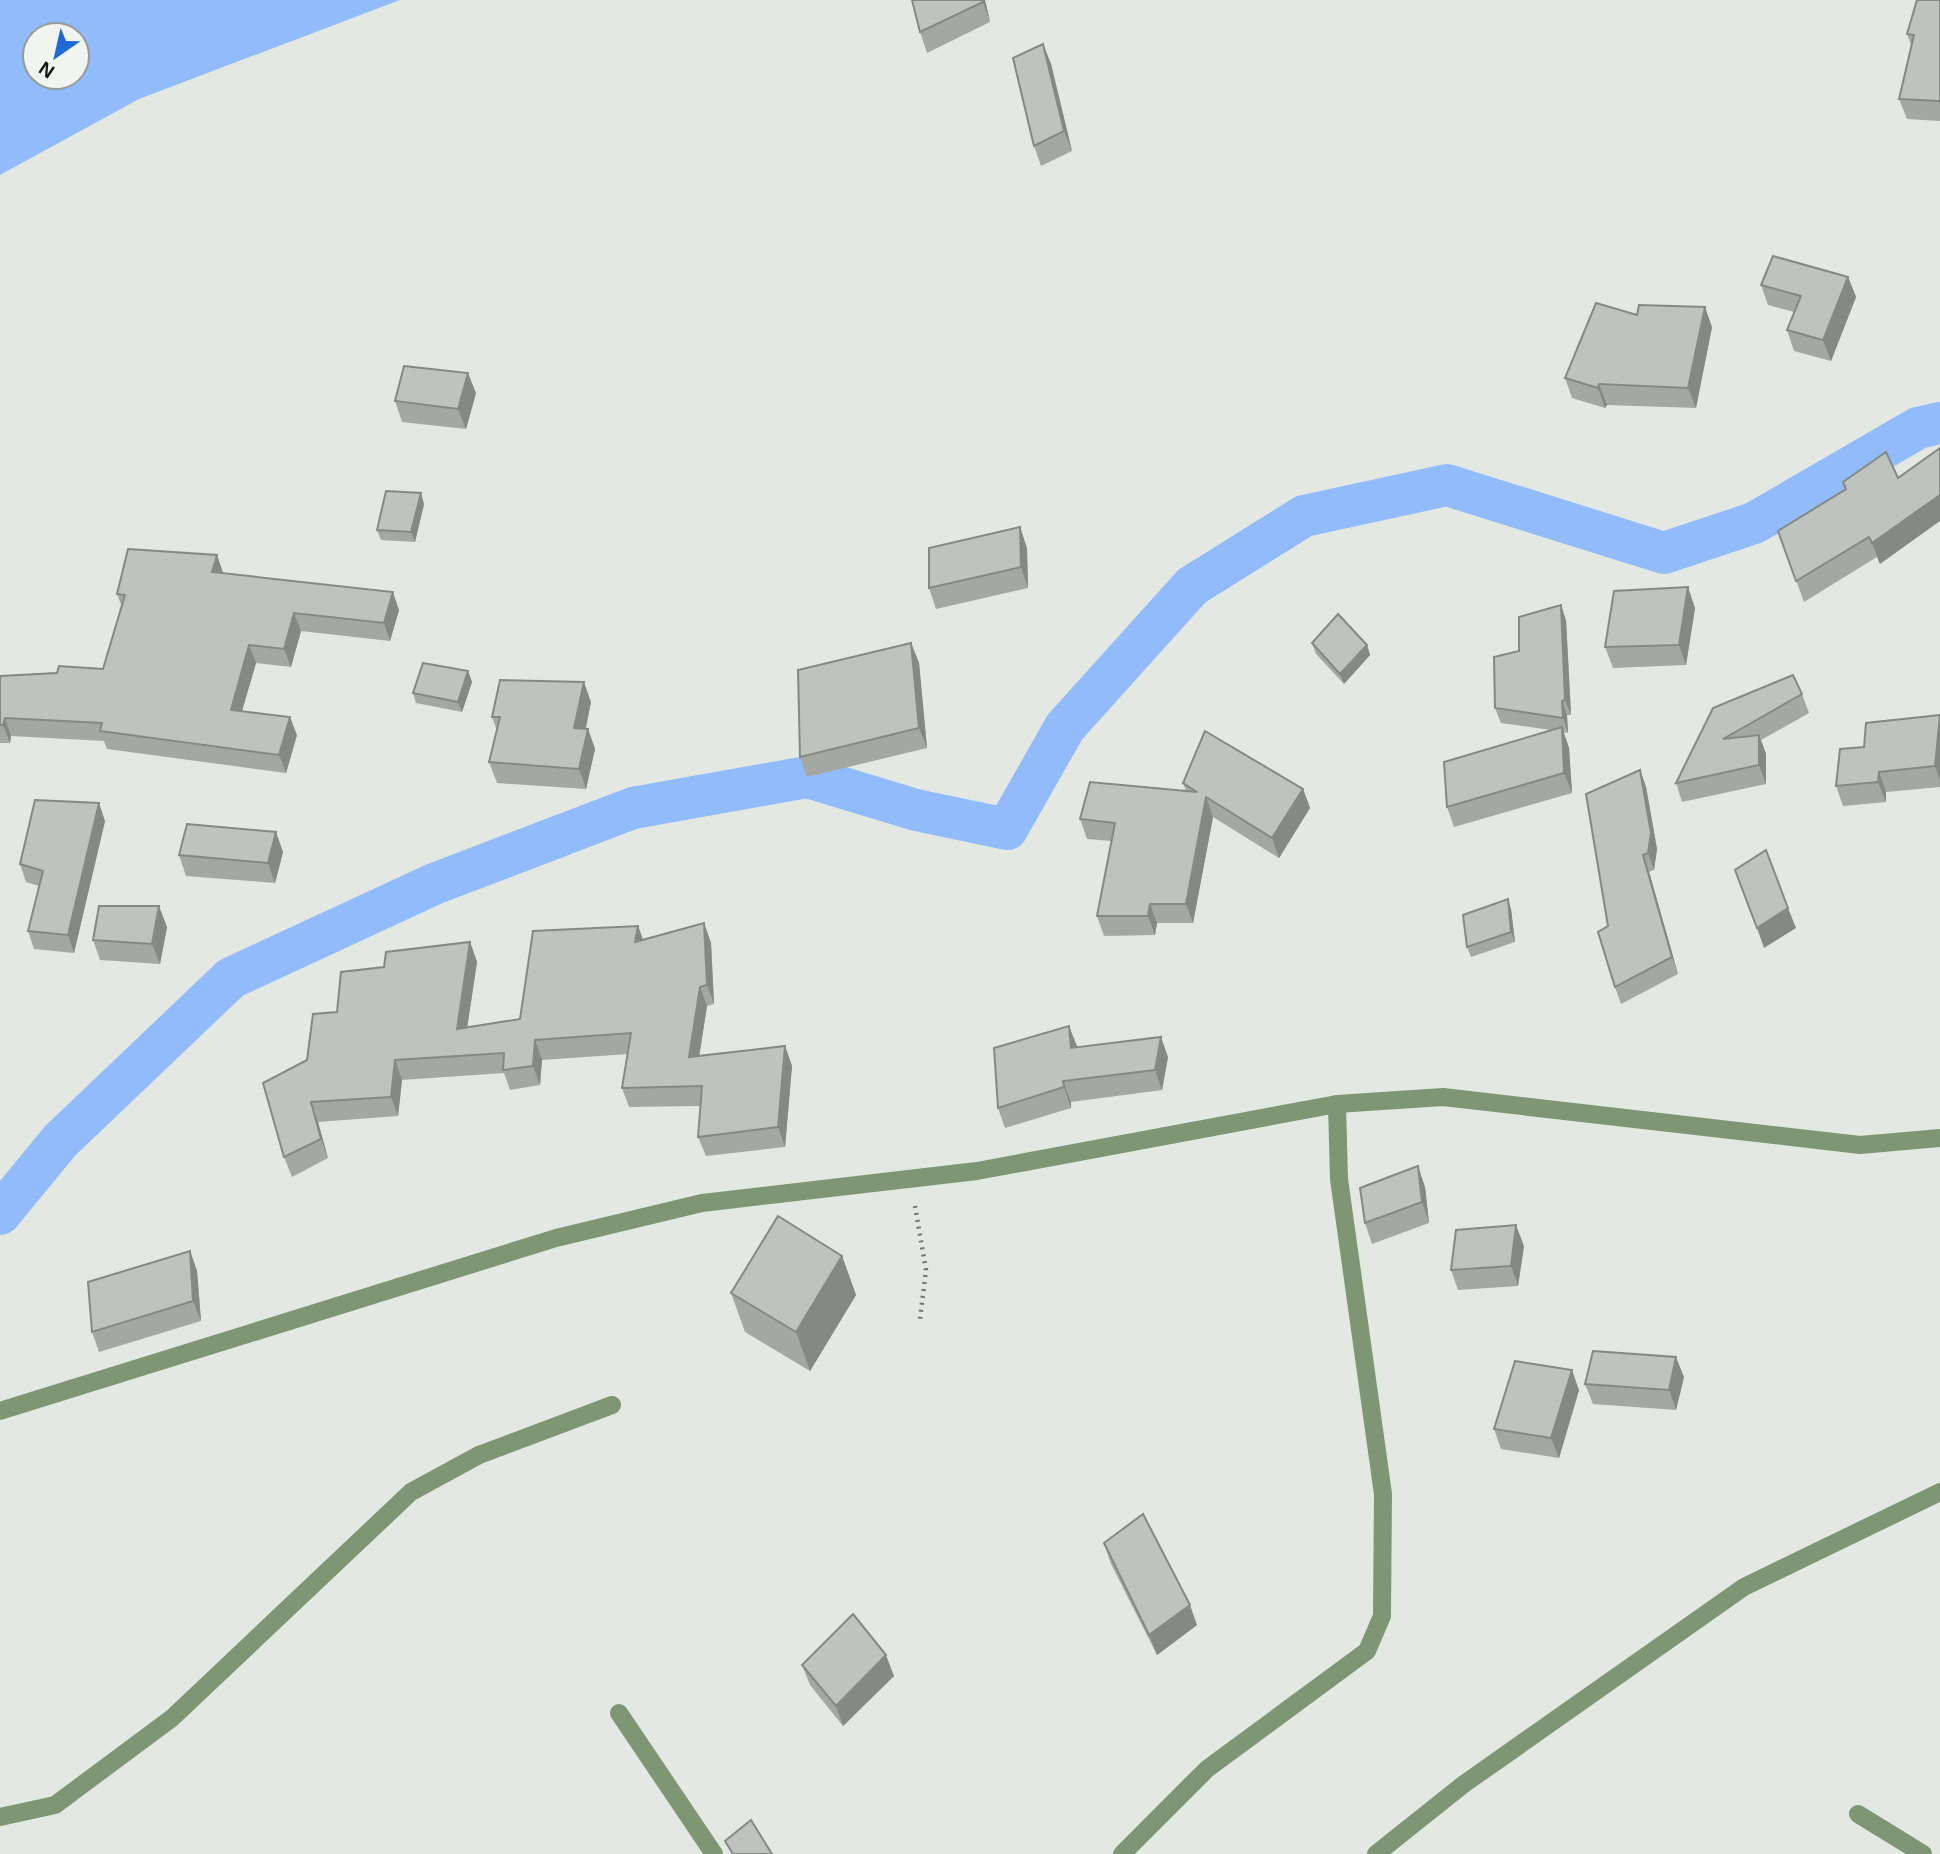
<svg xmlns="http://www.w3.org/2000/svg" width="1940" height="1854" viewBox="0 0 1940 1854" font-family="Helvetica,sans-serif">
<rect width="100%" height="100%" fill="#e4e8e2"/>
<path fill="#92bbfb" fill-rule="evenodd" d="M 0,0 L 400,0 L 139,99 L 0,175 ZM 35,35 L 77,35 L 77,77 L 35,77 Z"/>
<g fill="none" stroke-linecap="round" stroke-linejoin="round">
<polyline stroke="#92bbfb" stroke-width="42" points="0,1214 60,1141 231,978 434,884 633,808 807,777 916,810 1007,829 1065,727 1192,586 1304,516 1447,485 1664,553 1754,523 1918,428 1940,423"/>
<polyline stroke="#767874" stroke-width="4.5" stroke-dasharray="2 5" stroke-linecap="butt" points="915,1206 926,1270 920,1319"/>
<g stroke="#7e9673" stroke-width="18">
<polyline points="619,1713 714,1854"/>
<polyline points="1858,1814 1923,1854"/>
<polyline points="0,1817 55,1805 172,1718 411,1492 479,1455 612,1405"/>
<polyline points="1122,1854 1207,1769 1367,1651 1382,1616 1383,1494 1339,1179 1337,1104"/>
<polyline points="1376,1854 1464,1784 1744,1587 1940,1492"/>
</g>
<polyline stroke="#7e9673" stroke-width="18" points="0,1411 556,1238 702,1203 977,1171 1337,1104 1443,1097 1860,1145 1940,1138"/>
</g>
<g fill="#a4a8a3">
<polygon points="912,0 985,0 990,22 927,53 920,32"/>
<polygon points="1940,0 1940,121 1907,119 1899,99 1911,45 1907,34"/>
<polygon points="1043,44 1051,64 1072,151 1041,166 1034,146"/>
<polygon points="1848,277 1856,297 1831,361 1794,351 1787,330 1794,312 1768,305 1761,285"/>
<polygon points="1637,315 1712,327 1696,408 1607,405 1605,408 1572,398 1565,378"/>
<polygon points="476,393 466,429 402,422 395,401"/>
<polygon points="1886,452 1880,564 1877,557 1804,602 1778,531 1845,490 1843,482"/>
<polygon points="424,504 415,542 381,540 377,530"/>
<polygon points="1027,548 1028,588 936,609 929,588"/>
<polygon points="217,555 223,573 399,610 390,641 301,631 291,667 256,663 242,711 297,735 286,773 107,749 104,741 11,736 10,743 0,743 0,676 103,669 122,607 117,594"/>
<polygon points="1695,608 1686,665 1613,668 1605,647"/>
<polygon points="1566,620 1571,715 1567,715 1568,733 1563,732 1569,748 1572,793 1454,827 1447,807 1551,730 1501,723 1495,708 1519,651"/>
<polygon points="911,643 919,663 927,748 807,777 800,757"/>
<polygon points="1312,643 1367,645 1370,655 1344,684 1316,654"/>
<polygon points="468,671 472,682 462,712 416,703 413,693"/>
<polygon points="1802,694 1809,713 1761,740 1766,754 1766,784 1682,802 1676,783 1713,708"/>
<polygon points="591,702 586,729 588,729 595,749 586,789 497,783 489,762 497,731 492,717"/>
<polygon points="1940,715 1940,787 1886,792 1886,802 1843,806 1836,786 1864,747"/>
<polygon points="1640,770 1646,787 1657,849 1654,870 1649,872 1678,974 1621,1004 1615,987"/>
<polygon points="1183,783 1303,789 1310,808 1279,858 1213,817 1193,923 1157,923 1155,935 1104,936 1097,916 1112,841 1087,839 1080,819 1186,791"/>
<polygon points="105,821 74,953 34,949 28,931 39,886 26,882 20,864"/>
<polygon points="283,852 275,883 186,876 179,855"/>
<polygon points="1511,909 1515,942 1471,957 1467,947"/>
<polygon points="704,923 711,943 714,1004 707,1006 699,1056 785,1046 792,1066 785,1147 706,1156 698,1137 701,1106 629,1107 622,1088 628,1054 542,1060 540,1085 510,1090 504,1073 402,1080 398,1116 318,1122 328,1158 292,1177 284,1157 307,1060 384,967 470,942 477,962 467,1028 520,1019 638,926 643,940"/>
<polygon points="167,927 160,964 100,960 93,940"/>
<polygon points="1077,1047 1168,1057 1162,1090 1071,1102 1071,1108 1005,1128 998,1108"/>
<polygon points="1425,1187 1429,1223 1372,1244 1365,1223"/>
<polygon points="1524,1246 1518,1286 1458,1290 1451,1270"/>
<polygon points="190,1251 197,1271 201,1321 99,1352 92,1332"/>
<polygon points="842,1256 856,1295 810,1371 745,1332 731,1293"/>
<polygon points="1684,1377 1676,1410 1593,1404 1585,1384"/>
<polygon points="1579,1390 1559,1458 1501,1449 1494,1429"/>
<polygon points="1104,1543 1197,1625 1157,1655 1111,1564"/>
<polygon points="802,1665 894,1676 843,1726 810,1685"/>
</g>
<g fill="#868884">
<polygon points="982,0 985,0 990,22"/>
<polygon points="1043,44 1051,64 1072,151 1064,131"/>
<polygon points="1848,277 1856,297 1831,361 1823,340"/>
<polygon points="1705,307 1712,327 1696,408 1688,388"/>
<polygon points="468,373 476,393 466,429 458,409"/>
<polygon points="1599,384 1607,405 1605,408 1598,388"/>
<polygon points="421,493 424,504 415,542 411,532"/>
<polygon points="1940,495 1940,521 1880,564 1872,543"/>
<polygon points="1020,527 1027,548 1028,588 1021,567"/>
<polygon points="217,555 223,573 212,572"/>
<polygon points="1688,587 1695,608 1686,665 1679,645"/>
<polygon points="393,592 399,610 390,641 384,623"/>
<polygon points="1561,605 1566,620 1571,715 1565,700"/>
<polygon points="294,613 301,631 291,667 284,649"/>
<polygon points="911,643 919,663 927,748 919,728"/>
<polygon points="249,645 256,663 237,728 231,710"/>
<polygon points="1367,645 1370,655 1344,684 1340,674"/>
<polygon points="468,671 472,682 462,712 458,702"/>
<polygon points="584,682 591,702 581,749 574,728"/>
<polygon points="1562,701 1567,715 1568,733 1563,718"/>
<polygon points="290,717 297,735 286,773 279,755"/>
<polygon points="1940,717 1940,780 1935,766"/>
<polygon points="5,718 11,736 10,743 3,725"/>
<polygon points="1562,727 1569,748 1572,793 1564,773"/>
<polygon points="588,729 595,749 586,789 579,769"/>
<polygon points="1759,735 1766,754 1766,784 1759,765"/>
<polygon points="1640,770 1646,787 1657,849 1654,870 1648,853"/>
<polygon points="1879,772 1886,792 1886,802 1878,782"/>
<polygon points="1303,789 1310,808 1279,858 1272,838"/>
<polygon points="1206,797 1213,817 1193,923 1186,904"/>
<polygon points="99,803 105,821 74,953 68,935"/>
<polygon points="276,832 283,852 275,883 268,863"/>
<polygon points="1643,855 1649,872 1678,974 1672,957"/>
<polygon points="1508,899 1511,909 1515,942 1511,932"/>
<polygon points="1150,904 1157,923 1155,935 1148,916"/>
<polygon points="159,906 167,927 160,964 152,944"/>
<polygon points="1788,908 1796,928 1764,948 1757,928"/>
<polygon points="704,923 711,943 714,1004 707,985"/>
<polygon points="638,926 645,945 635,942"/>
<polygon points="470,942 477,962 464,1049 457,1029"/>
<polygon points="700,987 707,1006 696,1077 689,1057"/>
<polygon points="1069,1026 1077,1046 1078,1068 1071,1048"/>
<polygon points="1161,1037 1168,1057 1162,1090 1155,1070"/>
<polygon points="535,1040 542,1060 540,1085 533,1066"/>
<polygon points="785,1046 792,1066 785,1147 778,1127"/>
<polygon points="395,1060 402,1080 398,1116 391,1097"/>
<polygon points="1063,1081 1071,1102 1071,1108 1064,1087"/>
<polygon points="311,1102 318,1122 328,1158 321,1139"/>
<polygon points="1418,1166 1425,1187 1429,1223 1422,1202"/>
<polygon points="1516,1225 1524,1246 1518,1286 1511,1266"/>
<polygon points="190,1251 197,1271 201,1321 193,1301"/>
<polygon points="842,1256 856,1295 810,1371 796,1332"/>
<polygon points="1676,1357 1684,1377 1676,1410 1669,1390"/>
<polygon points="1572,1370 1579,1390 1559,1458 1551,1438"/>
<polygon points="1190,1605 1197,1625 1157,1655 1149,1635"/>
<polygon points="886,1655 894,1676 843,1726 836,1706"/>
</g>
<g fill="#bfc3bd" stroke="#868884" stroke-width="2">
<polygon points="912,0 982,0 983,2 920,32"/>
<polygon points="1917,0 1940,0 1940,101 1899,99 1914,35 1907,34"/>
<polygon points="1043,44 1064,131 1034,146 1013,58"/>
<polygon points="1773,256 1848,277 1823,340 1787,330 1801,296 1761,285"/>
<polygon points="1596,303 1637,315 1639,305 1705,307 1688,388 1599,384 1598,388 1565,378"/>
<polygon points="404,366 468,373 458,409 395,401"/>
<polygon points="1940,448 1940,495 1872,543 1869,537 1796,581 1778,531 1846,489 1843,482 1886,452 1898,478"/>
<polygon points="386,491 421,493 411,532 377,530"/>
<polygon points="1020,527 1021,567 929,588 929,548"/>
<polygon points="128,549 217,555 212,572 393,592 384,623 294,613 284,649 249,645 231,710 290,717 279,755 100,731 102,723 5,718 3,725 0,725 0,676 57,673 59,666 103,669 125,595 117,594"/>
<polygon points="1688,587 1679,645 1605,647 1614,591"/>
<polygon points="1561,605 1565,700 1562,701 1563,718 1495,708 1494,657 1519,651 1519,617"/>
<polygon points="1338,614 1367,645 1340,674 1312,643"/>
<polygon points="911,643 919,728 800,757 798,670"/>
<polygon points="423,663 468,671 458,702 413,693"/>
<polygon points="1793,675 1802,694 1723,739 1759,735 1759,765 1676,783 1713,708"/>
<polygon points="500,680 584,682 574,728 588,729 579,769 489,762 500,717 492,717"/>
<polygon points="1940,715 1935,766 1879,772 1878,782 1836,786 1840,749 1864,747 1866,723"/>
<polygon points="1562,727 1564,773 1447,807 1444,762"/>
<polygon points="1205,731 1303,789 1272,838 1206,797 1186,904 1150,904 1148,916 1097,916 1115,823 1080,819 1090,782 1197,792 1183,783"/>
<polygon points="1640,770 1651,833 1648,853 1643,855 1672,957 1615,987 1598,932 1608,926 1586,794"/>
<polygon points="35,800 99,803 68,935 28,931 43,871 20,864"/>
<polygon points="187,824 276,832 268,863 179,855"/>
<polygon points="1766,850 1788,908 1757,928 1735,870"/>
<polygon points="1508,899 1511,932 1467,947 1463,915"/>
<polygon points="99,906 159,906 152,944 93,940"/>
<polygon points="704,923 707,985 700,987 689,1057 785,1046 778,1127 698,1137 702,1086 622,1088 631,1033 535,1040 533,1066 503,1070 504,1053 395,1060 391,1097 311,1102 321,1139 284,1157 263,1083 307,1060 313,1014 337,1012 341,972 384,967 386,952 470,942 457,1029 520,1019 533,931 638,926 635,942"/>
<polygon points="1069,1026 1071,1048 1161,1037 1155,1070 1063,1081 1064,1087 998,1108 994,1048"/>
<polygon points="1418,1166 1422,1202 1365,1223 1360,1188"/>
<polygon points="778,1216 842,1256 796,1332 731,1293"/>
<polygon points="1516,1225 1511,1266 1451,1270 1456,1230"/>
<polygon points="190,1251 193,1301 92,1332 88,1282"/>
<polygon points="1593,1351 1676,1357 1669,1390 1585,1384"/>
<polygon points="1515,1361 1572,1370 1551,1438 1494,1429"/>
<polygon points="1143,1514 1190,1605 1149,1635 1104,1543"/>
<polygon points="853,1614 886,1655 836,1706 802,1665"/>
<polygon points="751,1820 772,1854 733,1854 725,1841"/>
</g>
<g transform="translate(56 56) rotate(214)"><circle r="33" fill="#f1f5ef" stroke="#999b97" stroke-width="2"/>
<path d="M0-5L12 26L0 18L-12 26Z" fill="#2069d4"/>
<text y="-10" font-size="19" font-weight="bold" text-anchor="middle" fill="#141513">N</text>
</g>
</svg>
